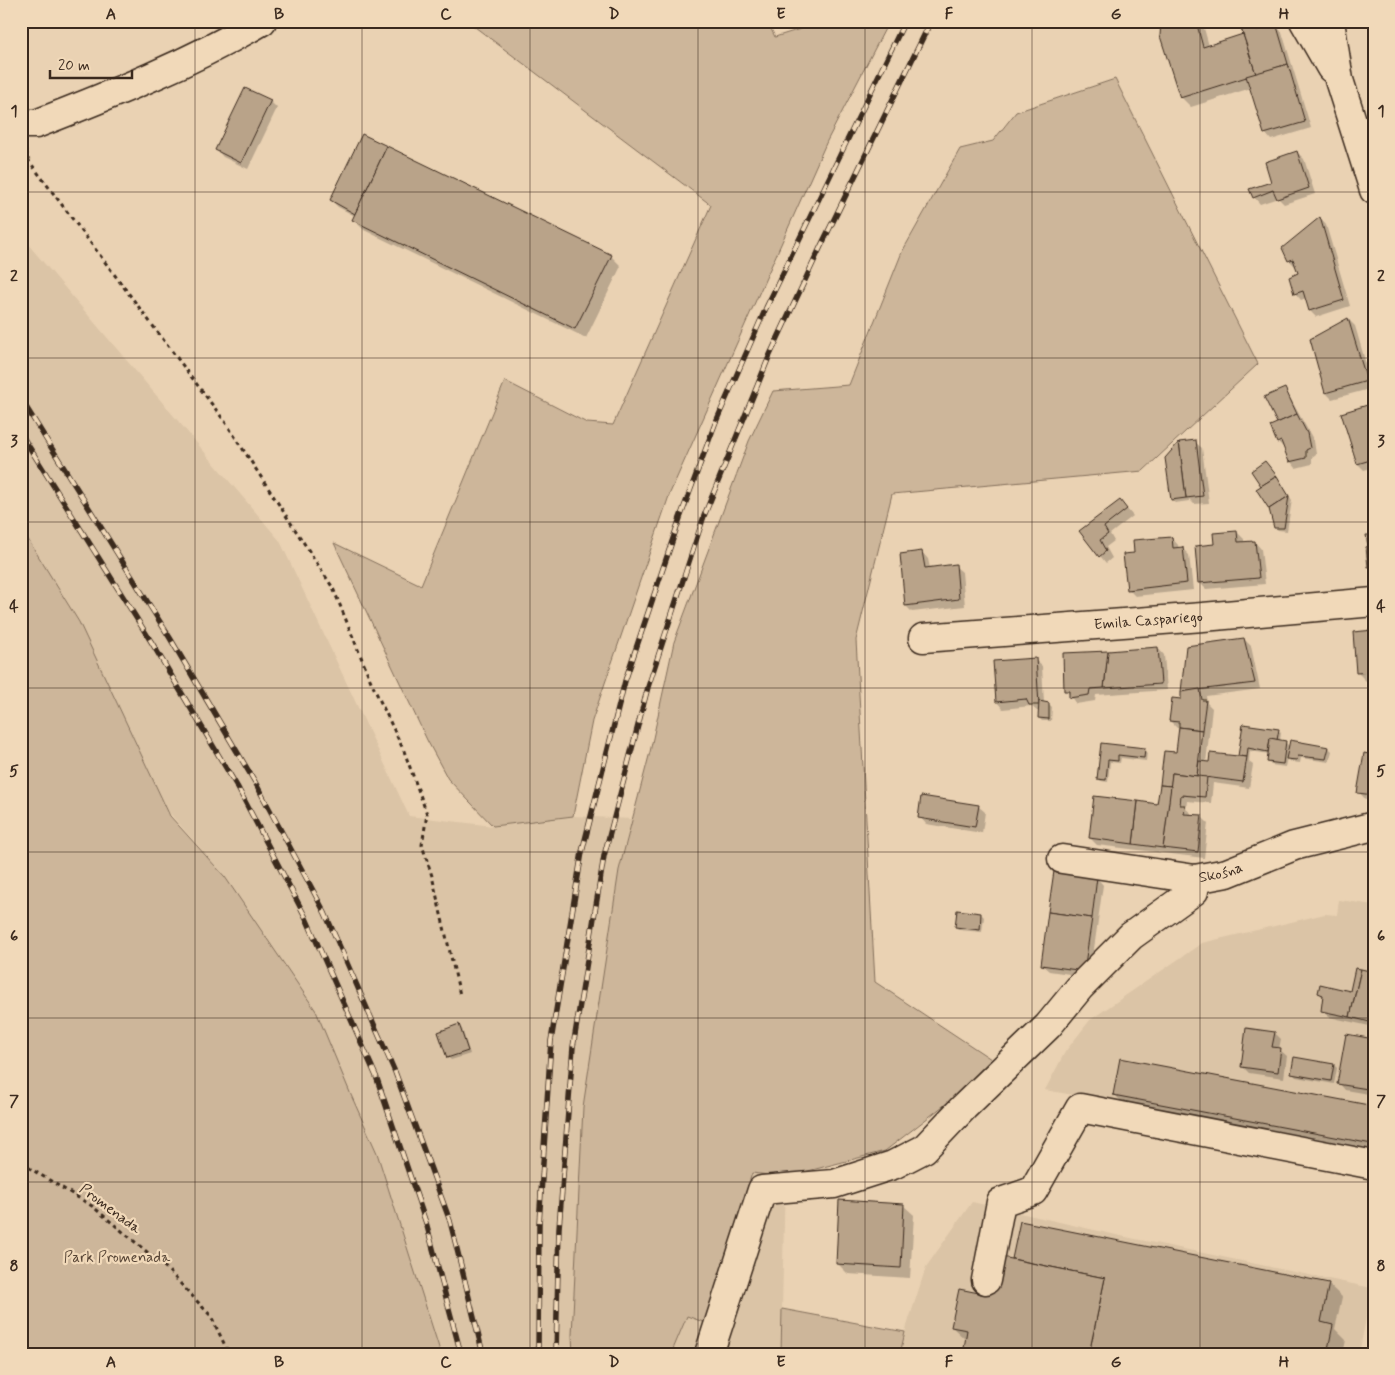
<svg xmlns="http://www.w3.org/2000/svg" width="1395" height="1375" viewBox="0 0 1395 1375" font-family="Mynerve,sans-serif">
<rect width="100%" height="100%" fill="#ead2b3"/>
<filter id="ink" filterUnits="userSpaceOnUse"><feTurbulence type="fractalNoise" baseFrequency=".02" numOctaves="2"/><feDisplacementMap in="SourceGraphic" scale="10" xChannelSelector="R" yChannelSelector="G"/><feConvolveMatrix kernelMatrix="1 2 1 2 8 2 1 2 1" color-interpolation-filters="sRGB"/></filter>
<g filter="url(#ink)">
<g fill="#dbc4a6">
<polygon points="21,236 280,541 409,816 493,826 573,816 632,819 619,870 572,1335 573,1354 441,1354 377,1153 351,1095 225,877 167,810 79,622 21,528"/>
<polygon points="1339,900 1374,905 1374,1148 1045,1090 1065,1052 1090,1020 1202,943 1325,914 1337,915"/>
<polygon points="752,1173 785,1177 781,1354 671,1354 687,1316 706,1323"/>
<polygon points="972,1202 1116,1235 1372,1288 1359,1354 900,1354 905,1332 926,1267"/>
</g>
<g fill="#cdb69a" stroke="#84705c">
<polygon points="467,21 767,21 775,37 826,21 889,21 827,141 670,493 592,721 573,816 493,826 448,779 427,740 334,543 421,585 505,381 587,423 613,425 711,205"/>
<polygon points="1115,79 1258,364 1143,471 892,494 856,640 875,982 991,1059 956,1096 885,1151 785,1177 752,1173 706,1323 687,1316 671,1354 573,1354 572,1335 583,1107 619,870 650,752 674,642 749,441 773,391 849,385 902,252 960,149 993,141 1016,112"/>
<polygon points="21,528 79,622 170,816 225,877 316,1011 351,1095 377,1153 441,1354 21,1354"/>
<polygon points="782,1309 905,1332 900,1354 781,1354"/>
</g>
<g fill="#0003">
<polygon points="1162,21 1202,21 1209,46 1244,35 1254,21 1260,30 1275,25 1282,32 1311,128 1271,140 1265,133 1251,88 1191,107 1181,97"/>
<polygon points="270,101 277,108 248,169 223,157 217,150"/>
<polygon points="1297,152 1304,159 1315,194 1284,204 1278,198 1260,204 1254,197 1272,182"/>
<polygon points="331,200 611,256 621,266 586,338 364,230 354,220 355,216 338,207"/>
<polygon points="1320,218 1326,225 1350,306 1316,317 1310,311 1306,298 1301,300 1295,293 1300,274 1296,267 1289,260"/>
<polygon points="1348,319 1355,326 1373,388 1332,399 1326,393 1311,340"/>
<polygon points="1285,389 1314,441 1316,454 1312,457 1312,464 1296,468 1290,461 1284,448 1278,442"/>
<polygon points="1374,405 1374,467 1364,470 1358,464"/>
<polygon points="1195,442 1202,448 1209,503 1194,504 1189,499 1189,501 1175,503 1172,500"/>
<polygon points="1268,465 1292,500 1287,531 1278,530 1275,527 1262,487"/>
<polygon points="1126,508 1133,516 1110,534 1114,541 1106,547 1112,558 1106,563 1080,532"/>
<polygon points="1237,532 1244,539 1244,543 1255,542 1261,549 1265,584 1206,589 1200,583 1215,545"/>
<polygon points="1172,538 1178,545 1179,549 1183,549 1189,555 1193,590 1135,596 1128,589 1135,554"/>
<polygon points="922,552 928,559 930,568 955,566 962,572 965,606 912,612 906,606"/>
<polygon points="1374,631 1374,682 1367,682 1357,672"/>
<polygon points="1244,639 1251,646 1260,689 1206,696 1207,703 1212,708 1206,763 1242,758 1239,756 1244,725 1278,730 1281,733 1280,741 1285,742 1290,747 1291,742 1329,748 1332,751 1329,762 1301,758 1300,763 1291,762 1287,758 1285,767 1271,765 1268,762 1269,754 1250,751 1249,762 1253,765 1249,788 1213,783 1211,803 1187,801 1186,809 1191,813 1191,815 1201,816 1208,823 1204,858 1097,845 1090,838 1158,805 1177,754 1180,728 1177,728 1170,721 1182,700"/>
<polygon points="1158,648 1164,655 1167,690 1096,695 1095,701 1076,704 1066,690"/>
<polygon points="1035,660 1042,666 1044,703 1049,704 1052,707 1051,721 1042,721 1039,718 1040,711 1037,711 1031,706 1003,709 997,702 994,662"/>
<polygon points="1102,745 1144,750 1147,753 1146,761 1121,758 1120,763 1110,762 1108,782 1101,781 1098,778"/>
<polygon points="1374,756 1374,800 1365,799 1359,792"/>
<polygon points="978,806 985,812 982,833 926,824 920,817"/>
<polygon points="1097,878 1103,885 1090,977 1049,971 1042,965"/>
<polygon points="981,914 984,917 982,932 959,930 956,927"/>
<polygon points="1374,973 1374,1027 1329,1017 1322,1010 1324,998 1319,993 1350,993"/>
<polygon points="459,1026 462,1029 470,1054 451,1060 448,1057"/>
<polygon points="1275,1033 1281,1039 1279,1049 1287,1056 1284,1078 1249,1073 1242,1066"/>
<polygon points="1374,1041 1374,1095 1345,1090 1339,1083"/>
<polygon points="1334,1065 1337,1068 1334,1084 1296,1077 1293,1074"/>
<polygon points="1114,1094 1374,1107 1374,1152 1124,1104"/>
<polygon points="903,1205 914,1215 910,1278 848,1274 838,1264"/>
<polygon points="1021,1222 1328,1284 1342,1297 1335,1329 1346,1340 1343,1354 964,1354 966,1340 952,1327 985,1296 996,1293 1013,1260"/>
</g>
<g fill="#b9a389" stroke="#3b2a1e">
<polygon points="1161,21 1196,21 1203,47 1243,34 1256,74 1180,98 1160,36"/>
<polygon points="1243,21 1254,21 1257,30 1276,23 1288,64 1256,74 1239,22"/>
<polygon points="1288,64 1305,122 1264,134 1246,76"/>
<polygon points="245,88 271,100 241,163 215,150"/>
<polygon points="362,134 387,146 355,214 330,200"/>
<polygon points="387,146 612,255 575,329 352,220"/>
<polygon points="1297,151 1309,188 1277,199 1273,190 1253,198 1249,189 1271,182 1265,162"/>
<polygon points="1320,217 1344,300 1309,311 1303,291 1294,294 1289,277 1298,273 1293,259 1288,261 1282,248"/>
<polygon points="1348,318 1367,381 1325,393 1310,339"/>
<polygon points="1285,388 1297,414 1277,423 1264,397"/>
<polygon points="1374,403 1374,459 1357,464 1341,413"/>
<polygon points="1297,414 1307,433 1310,448 1306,450 1306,458 1289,462 1281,441 1277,443 1270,426"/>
<polygon points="1196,440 1203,496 1186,498 1179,442"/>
<polygon points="1179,442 1186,498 1171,500 1165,458"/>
<polygon points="1265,461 1277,476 1261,486 1251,471"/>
<polygon points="1277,476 1289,496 1269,509 1256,489"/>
<polygon points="1289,496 1284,528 1274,528 1269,509"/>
<polygon points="1120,500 1127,509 1104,527 1108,534 1100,540 1106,551 1099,557 1079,531"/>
<polygon points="1374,507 1374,566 1368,567 1366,547 1368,546 1366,535 1371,535 1368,508"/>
<polygon points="1237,531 1238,542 1255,541 1259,578 1198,583 1195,546 1214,544 1213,533"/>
<polygon points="1172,537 1173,548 1183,547 1187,583 1127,590 1123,554 1134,553 1133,540"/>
<polygon points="922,551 925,568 956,564 959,599 905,606 900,554"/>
<polygon points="1374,630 1374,672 1356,673 1353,632"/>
<polygon points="1244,638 1255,683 1181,692 1186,646"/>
<polygon points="1158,647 1161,684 1104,688 1108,651"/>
<polygon points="1108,651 1104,688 1090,689 1089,695 1069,698 1069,691 1064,691 1063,653"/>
<polygon points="1036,658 1039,705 1029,705 1026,699 996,702 993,661"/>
<polygon points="1200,689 1202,700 1206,700 1202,730 1179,727 1179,722 1169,721 1172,698 1181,699 1181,692"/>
<polygon points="1039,701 1049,703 1049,719 1038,718"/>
<polygon points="1243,724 1279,729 1277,740 1270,738 1268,752 1248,748 1247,757 1238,756"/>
<polygon points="1179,727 1202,730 1197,776 1172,773 1171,786 1160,785 1164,751 1176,752"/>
<polygon points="1270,738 1286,741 1283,764 1267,762"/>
<polygon points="1290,740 1329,747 1326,759 1298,756 1297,760 1286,759"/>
<polygon points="1101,743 1145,748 1144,758 1118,755 1118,761 1108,760 1106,780 1097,779"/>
<polygon points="1210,753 1247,757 1243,782 1197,776 1199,761 1209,762"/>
<polygon points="1364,753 1374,755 1374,795 1357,793"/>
<polygon points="1172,773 1207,777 1205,797 1181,795 1180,805 1185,805 1184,814 1202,815 1198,852 1163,848"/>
<polygon points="1160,785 1171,786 1163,848 1133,844 1138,801 1157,804"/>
<polygon points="921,796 979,805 975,827 918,818"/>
<polygon points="1094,796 1138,801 1133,844 1089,838"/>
<polygon points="1054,871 1097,877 1092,918 1048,912"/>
<polygon points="957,910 981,913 980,930 955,927"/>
<polygon points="1048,912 1092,918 1084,971 1041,965"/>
<polygon points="1355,968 1361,969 1350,1017 1321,1011 1323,995 1318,993 1320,984 1350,991"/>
<polygon points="1361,969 1374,972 1374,1023 1350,1017"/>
<polygon points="459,1024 468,1051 447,1058 438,1032"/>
<polygon points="1246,1028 1275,1032 1272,1047 1281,1048 1278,1072 1241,1067"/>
<polygon points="1346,1034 1374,1039 1374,1090 1337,1084"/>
<polygon points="1294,1057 1334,1064 1331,1081 1291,1074"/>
<polygon points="1120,1058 1374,1106 1374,1133 1372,1144 1113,1095"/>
<polygon points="839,1200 904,1204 901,1268 836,1264"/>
<polygon points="1020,1221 1329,1283 1321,1322 1333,1325 1327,1354 1089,1354 1105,1278 1012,1259"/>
<polygon points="1002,1257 1105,1278 1089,1354 963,1354 967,1330 951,1327 959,1289 984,1294 985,1289 995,1291"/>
</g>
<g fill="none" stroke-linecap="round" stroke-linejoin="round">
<defs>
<g id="minor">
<path d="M 21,124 L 36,124 C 113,94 190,63 262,21"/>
<path id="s1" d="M 923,638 L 1203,617 L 1374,602"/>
<path id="s2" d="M 1062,859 L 1195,879 L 1227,873 L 1294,846 L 1374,826"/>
<polyline points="986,1280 1001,1202 1033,1191 1080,1108 1374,1165"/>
<polyline points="709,1354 762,1190 834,1184 893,1165 924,1149 964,1107 1048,1026 1080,987 1131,936 1194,891 1195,879"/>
</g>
<g id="major">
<polyline points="1304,21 1331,68"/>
<polyline points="1330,21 1339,80 1374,190"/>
</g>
</defs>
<use href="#minor" stroke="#3b2a1e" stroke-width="31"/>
<use href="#major" stroke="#3b2a1e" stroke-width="31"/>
<g stroke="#3b2a1e" stroke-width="3" stroke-dasharray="4 4" stroke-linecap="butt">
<polyline points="26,151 29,161 226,423 333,588 372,684 404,751 427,814 422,845 432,876 460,995"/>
<polyline points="21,1163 92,1206 165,1267 211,1316 229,1354"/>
</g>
<use href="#minor" stroke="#f1d9b9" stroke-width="28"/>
<use href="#major" stroke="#f1d9b9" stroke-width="28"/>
<defs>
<g id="rail">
<polyline points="21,399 170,638 255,782 325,913 395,1072 450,1221 483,1354"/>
<polyline points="21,434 152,643 238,788 306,918 376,1076 427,1226 461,1354"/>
<polyline points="538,1354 539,1224 551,1041 582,852 625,681 680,518 715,424 766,308 905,21"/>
<polyline points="556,1354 559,1228 573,1047 604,856 648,687 704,516 769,357 821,246 931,21"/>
</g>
</defs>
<use href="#rail" stroke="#3b2a1e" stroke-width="5.5"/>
<use href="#rail" stroke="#f1d9b9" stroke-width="4" stroke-dasharray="11" stroke-linecap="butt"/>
</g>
</g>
<path fill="none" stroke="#3b2a1e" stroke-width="1" stroke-opacity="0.55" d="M 195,21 L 195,1354M 362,21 L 362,1354M 530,21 L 530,1354M 698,21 L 698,1354M 865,21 L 865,1354M 1032,21 L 1032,1354M 1200,21 L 1200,1354M 21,192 L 1374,192M 21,358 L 1374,358M 21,522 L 1374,522M 21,688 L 1374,688M 21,852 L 1374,852M 21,1018 L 1374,1018M 21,1182 L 1374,1182"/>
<g text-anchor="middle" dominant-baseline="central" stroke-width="4.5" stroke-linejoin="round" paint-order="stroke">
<g font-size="15" fill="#3b2a1e" stroke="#f1d9b9">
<text stroke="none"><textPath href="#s1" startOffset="226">Emila Caspariego</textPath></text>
<text stroke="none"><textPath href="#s2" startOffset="161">Skośna</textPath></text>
<text transform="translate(110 1209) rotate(37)">Promenada</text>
</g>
<g font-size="15" fill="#584637" stroke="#f1d9b9">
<text x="117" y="1258">Park Promenada</text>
</g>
</g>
<rect width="1395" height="1375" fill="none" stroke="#f1d9b9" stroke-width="55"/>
<path d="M50 70v8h82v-8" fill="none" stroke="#3b2a1e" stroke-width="2.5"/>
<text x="58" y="70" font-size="15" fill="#3b2a1e" stroke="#f1d9b9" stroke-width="4" paint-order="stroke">20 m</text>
<rect x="28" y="28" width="1340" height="1320" fill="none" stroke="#3b2a1e" stroke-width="2"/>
<g font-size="16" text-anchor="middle" font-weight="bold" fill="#3b2a1e">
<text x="111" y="19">A</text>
<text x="279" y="19">B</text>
<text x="446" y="19">C</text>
<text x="614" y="19">D</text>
<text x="781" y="19">E</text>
<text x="949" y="19">F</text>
<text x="1116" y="19">G</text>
<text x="1284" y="19">H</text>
<text x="14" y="116">1</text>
<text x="1381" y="116">1</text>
<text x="14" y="281">2</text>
<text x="1381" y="281">2</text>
<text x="14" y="446">3</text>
<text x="1381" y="446">3</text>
<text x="14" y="611">4</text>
<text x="1381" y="611">4</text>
<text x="14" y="776">5</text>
<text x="1381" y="776">5</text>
<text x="14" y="941">6</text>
<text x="1381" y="941">6</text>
<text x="14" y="1106">7</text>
<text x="1381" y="1106">7</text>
<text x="14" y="1271">8</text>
<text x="1381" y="1271">8</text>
<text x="111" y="1367">A</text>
<text x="279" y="1367">B</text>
<text x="446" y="1367">C</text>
<text x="614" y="1367">D</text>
<text x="781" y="1367">E</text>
<text x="949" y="1367">F</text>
<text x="1116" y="1367">G</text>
<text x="1284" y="1367">H</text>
</g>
</svg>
